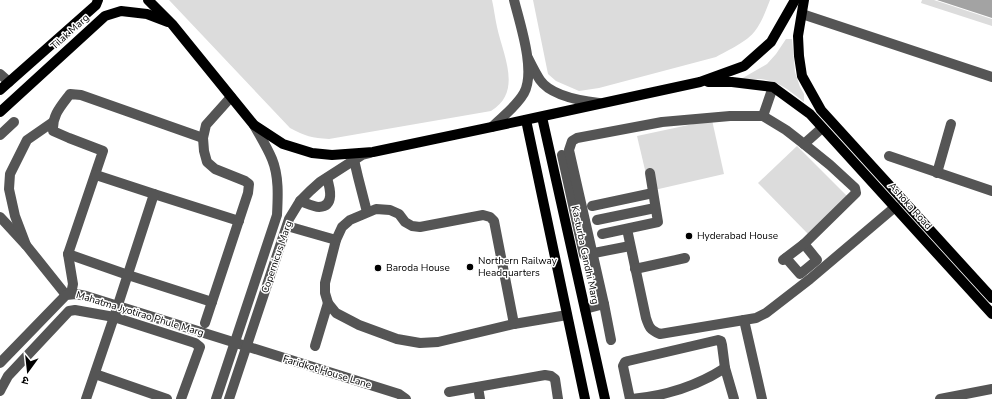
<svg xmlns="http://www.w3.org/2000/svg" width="992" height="399" viewBox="0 0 992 399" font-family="'Nunito Sans','Noto Sans Devanagari',sans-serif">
<rect width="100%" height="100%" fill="#fff"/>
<g fill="#dcdcdc">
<path d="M 169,0 L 492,0 C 494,9 495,18 497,27 C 503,55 523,92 491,111 L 329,139 C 312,138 305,136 290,128 Z"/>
<path d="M 533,0 L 770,0 C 766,10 762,22 755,31 C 748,41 727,51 716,57 L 599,88 L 579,91 L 556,81 L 548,74 Z"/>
<polygon points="922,0 934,0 992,19 992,26 921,3"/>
<path d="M 786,39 L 792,39 L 795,72 L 800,87 L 804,94 L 804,102 C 792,93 782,83 766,80 C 759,78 750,80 741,79 L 767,64 L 776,54 Z"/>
<polygon points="712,120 724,174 650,191 637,136"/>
<polygon points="797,146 848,197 809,235 758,183"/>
</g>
<polygon fill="#a3a3a3" points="937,0 992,0 992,18"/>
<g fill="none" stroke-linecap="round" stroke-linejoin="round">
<g stroke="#555" stroke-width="10">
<polyline points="802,14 992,77"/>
<path d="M 528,58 C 532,66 536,74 540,80 C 551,96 582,101 599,103"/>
<polyline points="0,74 9,82"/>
<polyline points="763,116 786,130 804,144 822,128"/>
<path d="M 492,127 C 503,116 516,107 524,93 C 536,71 520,24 514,0"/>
<polyline points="0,135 14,122"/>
<polyline points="562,155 584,255 630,246"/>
<polyline points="889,156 992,191"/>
<polyline points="354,160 358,177 367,212"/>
<polyline points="937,173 951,124"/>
<polyline points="154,194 239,221"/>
<path d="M 300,201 C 306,203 313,207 319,207 C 335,206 330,188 327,178"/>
<polyline points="592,206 653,193"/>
<polygon points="376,209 390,210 399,214 405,222 412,226 420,227 483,215 490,217 494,221 514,324 438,342 420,343 397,339 359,325 336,313 328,303 325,293 325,283 336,240 342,227 350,220"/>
<polyline points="0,217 26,245 66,295"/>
<polyline points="597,220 655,208"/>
<polyline points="287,226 336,240"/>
<path d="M 627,229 L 646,318 C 649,327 650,330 660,334 L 756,318 L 766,313 L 810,279 L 895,207"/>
<polyline points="602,234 658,222 650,173"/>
<polyline points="26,245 15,216 9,189 10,174 27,140 53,122"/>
<polyline points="68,254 128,275 212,302"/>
<polyline points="786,258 800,274 817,260 804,244"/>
<polyline points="783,260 804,244 856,193 855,188 830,165 804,144"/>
<polyline points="635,269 685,258"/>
<path d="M 71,294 L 73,284 L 68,254 L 103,151 L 69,138 L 53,131 C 52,115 61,106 70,94 L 81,95 L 203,138"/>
<polyline points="585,309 604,304"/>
<polyline points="744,320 762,399"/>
<polyline points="205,323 248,193 249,184 245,181 215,169 207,162 204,151 203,138 206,125 231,97"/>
<polyline points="514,324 567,315"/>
<polyline points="611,340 604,304 569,150 572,141 577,138 662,122 730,116 763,116 773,87"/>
<polyline points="315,346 328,303"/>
<polyline points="0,363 66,295 76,294 86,296 399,394 406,399"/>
<polyline points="95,374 167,399"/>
<polyline points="478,387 480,399"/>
<polyline points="0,391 2,387 8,376 69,311 75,310 114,317 154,194 96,175"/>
<polyline points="449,392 545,375 551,376 555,379 558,399"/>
<polyline points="86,399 114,317 195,343 200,347 181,399"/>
<path d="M 216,399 L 277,215 C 278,196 279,176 272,159 C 267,147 260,136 254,125"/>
<polyline points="229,399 289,219 300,201 310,191 320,182 362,155 370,153"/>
<polyline points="630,399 623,366 625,362 628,361 718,340 721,341 722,345 725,368"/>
<path d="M 632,399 C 665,396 697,386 725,368 L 734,399"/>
<polyline points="940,399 992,389"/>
</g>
<g stroke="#000" stroke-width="10">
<polyline points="148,0 172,24 254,125 283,144 312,153 332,155 373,152 534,118 700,82 744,66 771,42 795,0"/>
<polyline points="804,0 798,36 799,56 802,76 821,110 992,298"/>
<polyline points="708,82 732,82 773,87 810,114 992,314"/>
<polyline points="0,90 96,5 98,0"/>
<polyline points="0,112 105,16 121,11 147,14 168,22"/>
<polyline points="542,117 605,399"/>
<polyline points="526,120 585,399"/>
</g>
</g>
<g fill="#000" stroke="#fff" stroke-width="1.5">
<circle cx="689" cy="236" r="4"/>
<circle cx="470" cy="267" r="4"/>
<circle cx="378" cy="268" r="4"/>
</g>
<g text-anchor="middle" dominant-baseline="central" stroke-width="3" stroke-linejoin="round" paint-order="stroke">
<g font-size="10" fill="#000" stroke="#fff">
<text transform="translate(70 32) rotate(-42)">Tilak Marg</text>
<text transform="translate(910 206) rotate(48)">Ashoka Road</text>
<text transform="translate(585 255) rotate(78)">Kasturba Gandhi Marg</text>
<text transform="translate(277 257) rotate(-71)">Copernicus Marg</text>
<text transform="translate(140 314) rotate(17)">Mahatma Jyotirao Phule Marg</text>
<text transform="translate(327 372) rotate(17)">Faridkot House Lane</text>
</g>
<g font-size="10" fill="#000" stroke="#fff" text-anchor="start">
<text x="697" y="236">Hyderabad House</text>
<text x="478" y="261">Northern Railway<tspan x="478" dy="12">Headquarters</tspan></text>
<text x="386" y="268">Baroda House</text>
</g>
</g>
<g transform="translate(28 371) rotate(195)" stroke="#ffffff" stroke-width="3" paint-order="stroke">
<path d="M0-3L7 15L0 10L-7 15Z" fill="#000000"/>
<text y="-6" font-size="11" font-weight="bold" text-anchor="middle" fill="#000000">उ</text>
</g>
</svg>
